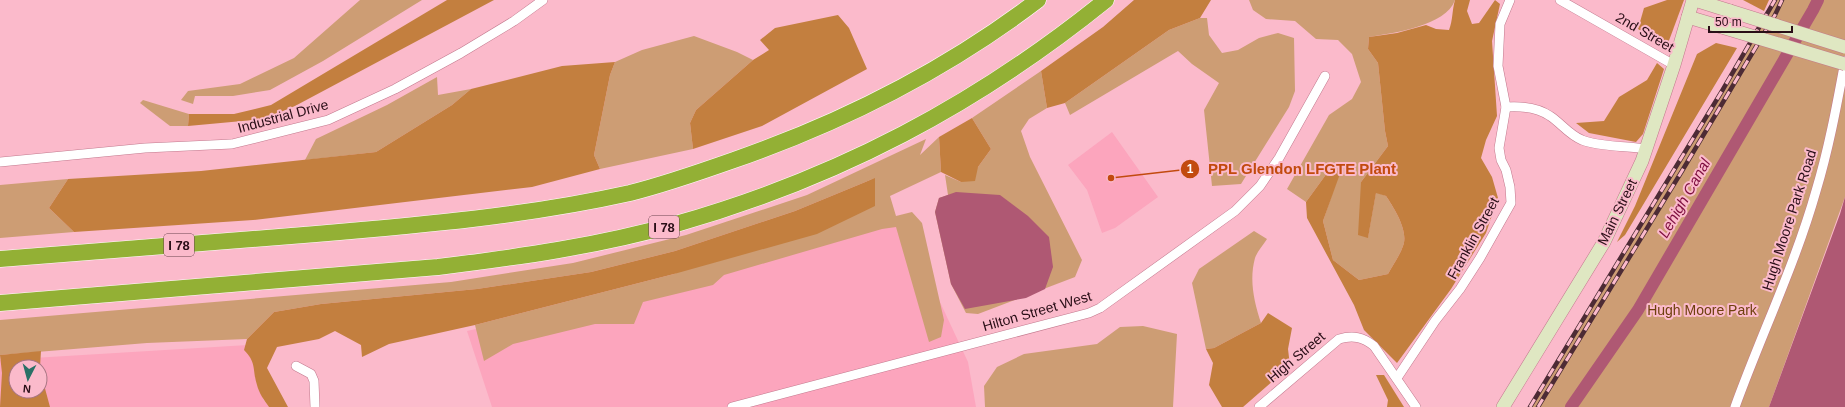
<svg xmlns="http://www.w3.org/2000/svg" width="1845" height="407" viewBox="0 0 1845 407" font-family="Helvetica,sans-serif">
<rect width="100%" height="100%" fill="#fbbacb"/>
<g fill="#fca5bd" fill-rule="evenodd">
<polygon points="1112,132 1158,197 1115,228 1102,233 1087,190 1068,165"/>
<polygon points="887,217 905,227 968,362 976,407 492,407 467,331 720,275"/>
<path d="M 264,344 L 263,399 L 269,407 L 0,407 L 0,360 ZM 16,367 L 40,367 L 40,391 L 16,391 Z"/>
</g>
<g fill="#cd9d74">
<polygon points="360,0 422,0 323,61 270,90 233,96 195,96 193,104 181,100 188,91 240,84 294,58"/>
<path d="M 1249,0 L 1455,0 C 1446,26 1393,33 1369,37 L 1368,49 L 1378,63 L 1385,131 L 1388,146 L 1361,182 L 1368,237 L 1376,192 L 1386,196 C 1394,208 1409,231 1403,246 C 1400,255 1393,265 1388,274 L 1359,280 L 1333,260 L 1323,221 L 1340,171 L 1330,169 L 1306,202 L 1287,189 L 1329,115 L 1352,99 L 1361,82 L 1352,54 L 1338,40 L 1316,39 L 1295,21 L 1266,19 L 1253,10 Z"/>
<polygon points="1775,0 1845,0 1845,197 1769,407 1530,407 1722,91"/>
<polygon points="1200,18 1207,18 1209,35 1222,53 1238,50 1259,38 1278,33 1294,38 1295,91 1289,107 1241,184 1212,186 1204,110 1219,83 1192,64 1178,51 1070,115 1065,103 1169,30"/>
<polygon points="694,36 737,52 753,60 696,110 690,123 693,149 600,169 594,155 610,75 615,62 642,50"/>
<polygon points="1041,71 1047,108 1029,119 1021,131 1030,157 1082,260 1075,277 978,314 966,313 951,284 935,212 939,198 948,195 945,175 961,182 978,167 991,149 972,118"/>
<polygon points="437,77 438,95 471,89 452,105 376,152 305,160 316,139 387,105"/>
<polygon points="143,100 189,114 188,126 170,126 140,103"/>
<polygon points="939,137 941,172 890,196 896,216 912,212 922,223 944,320 941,337 929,342 896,227 882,229 724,275 713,285 643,302 634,324 595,324 513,344 484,361 475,325 674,274 875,178 795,211 675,251 591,272 477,289 321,304 274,312 247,339 147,343 0,355 0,320 451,282 573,263 686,235 807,195 926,139 920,155"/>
<polygon points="68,179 49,208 74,232 0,238 0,185"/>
<path d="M 1254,231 L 1267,239 C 1263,245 1257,252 1255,258 C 1249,280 1254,302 1261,323 L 1214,348 L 1206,349 L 1192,283 L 1199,269 Z"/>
<polygon points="1143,326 1177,334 1173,407 985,407 984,386 997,367 1024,354 1097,344 1120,327"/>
</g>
<g fill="#c37f3f">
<polygon points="447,0 494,0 295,106 264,119 188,126 189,114 234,114 271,105"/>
<polygon points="1134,0 1211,0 1200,18 1169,30 1065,103 1047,108 1041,71 1103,27"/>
<path d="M 1455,0 L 1470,0 L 1467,11 L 1472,24 L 1479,23 L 1495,0 L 1500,4 L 1492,41 L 1497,116 L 1486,140 L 1481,158 L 1492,177 L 1498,198 L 1486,233 L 1451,289 L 1397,363 L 1364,330 L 1354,305 L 1307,218 L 1306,202 L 1330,169 L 1341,171 L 1323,221 L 1333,260 L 1359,280 L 1388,274 C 1393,265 1400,255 1403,246 C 1409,231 1394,208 1386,196 L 1376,193 L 1368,238 L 1358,235 L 1361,182 L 1388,146 L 1385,131 L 1378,63 L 1368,49 L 1369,37 L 1397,33 L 1426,25 L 1436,29 L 1449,30 C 1453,20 1452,10 1455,0 Z"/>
<polygon points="1667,0 1684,0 1667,46 1638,29 1644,8"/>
<polygon points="1743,0 1769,0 1764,11"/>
<polygon points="838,15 849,28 867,69 762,126 693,149 690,123 696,110 753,60 769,50 760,40 775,28"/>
<polygon points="1716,43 1737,48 1625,235 1617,242 1635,206 1697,54"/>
<polygon points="615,62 610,75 594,155 600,169 532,187 253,220 74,232 49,208 68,179 201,171 376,152 452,105 471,89 562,66"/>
<polygon points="1657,63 1664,69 1643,134 1636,142 1589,133 1576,123 1604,121 1619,97 1647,80"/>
<polygon points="972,118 991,149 978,167 975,181 961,182 941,172 939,137"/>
<path d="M 875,178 L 875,206 L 817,234 L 674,274 L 475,325 L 389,344 L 362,357 L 361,345 L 335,331 L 319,339 L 277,347 L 267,368 L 288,407 L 269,407 C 264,400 259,393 257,385 C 252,369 257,363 244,350 L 247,339 L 274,312 L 321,304 L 477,289 L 591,272 L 675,251 L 795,211 Z"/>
<polygon points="1268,313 1292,328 1288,349 1290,366 1243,407 1222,407 1209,385 1213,363 1206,349 1214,348 1261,323"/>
<polygon points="41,351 40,367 16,367 16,391 40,391 40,370 50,407 0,407 2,373 0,355"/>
<polygon points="1376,375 1384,375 1404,407 1387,407 1388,400"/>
</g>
<g fill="#af5873">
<polygon points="956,192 1000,195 1028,216 1049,237 1053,267 1045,289 1026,298 965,309 951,284 935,212 939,198"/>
<polygon points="1845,197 1845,407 1769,407 1840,214"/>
</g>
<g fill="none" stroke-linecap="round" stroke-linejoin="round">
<polyline stroke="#af5873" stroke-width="12" points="1571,407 1638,310 1813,10 1818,0"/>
<defs>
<g id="street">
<polyline points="1560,0 1674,65"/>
<path d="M 1506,107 C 1521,106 1537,107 1550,116 C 1561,123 1569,135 1582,140 C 1599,147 1627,146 1646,149"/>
<polyline points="0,162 145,148 232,144 328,120 395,89 461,53 514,21 543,0"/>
<polyline points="296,366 311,374 314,381 315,407"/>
<polyline points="1397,378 1435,321 1460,289 1480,258 1511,203 1510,187 1506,170 1501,160 1499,148 1506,107 1498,66 1500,24 1510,0"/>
<polyline points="732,407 1089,313 1100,308 1235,211 1260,186 1279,158 1325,76"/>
<path d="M 1259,407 L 1339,339 C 1353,335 1363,337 1374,346 L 1416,407"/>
<path d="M 1735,407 C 1761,335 1795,265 1816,191 C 1829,148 1837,104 1845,61"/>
</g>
<g id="secondary">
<polyline points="1695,0 1730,11"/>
<polyline points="1688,17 1725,28"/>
<polyline points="1503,407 1604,242 1642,161 1674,65 1693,0"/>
</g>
<g id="highway">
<path d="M 0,259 C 105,251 211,242 316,234 C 422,225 527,216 630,193 C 666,184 700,172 734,160 C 843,122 946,70 1038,0"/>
<path d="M 0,303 L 438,267 C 519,257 598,246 676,224 C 838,178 976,105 1106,0"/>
</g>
</defs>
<use href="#street" stroke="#c2788d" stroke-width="10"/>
<use href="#secondary" stroke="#c2788d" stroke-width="14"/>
<use href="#highway" stroke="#fff" stroke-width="17"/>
<use href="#street" stroke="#fff" stroke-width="9"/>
<use href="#secondary" stroke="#dfe7c2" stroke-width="13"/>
<use href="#highway" stroke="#93b035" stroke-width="16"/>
<defs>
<g id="rail">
<polyline points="1530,407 1722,91 1775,0"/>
<polyline points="1538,407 1682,171 1775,15 1782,0"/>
</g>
</defs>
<use href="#rail" stroke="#4d2b35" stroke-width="4.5"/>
<use href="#rail" stroke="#fbbacb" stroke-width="3" stroke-dasharray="9" stroke-linecap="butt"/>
<defs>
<g id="secondary-bridge">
<polyline points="1730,11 1845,47"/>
<polyline points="1725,28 1845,64"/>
</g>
</defs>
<use href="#secondary-bridge" stroke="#c2788d" stroke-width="14" stroke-linecap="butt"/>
<use href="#secondary-bridge" stroke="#dfe7c2" stroke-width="13"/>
</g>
<g text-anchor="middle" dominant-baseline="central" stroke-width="4" stroke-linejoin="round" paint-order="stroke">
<g fill="#fbbacb" stroke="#69424d" stroke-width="1">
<rect x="649" y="216" width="30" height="22" rx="3"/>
<rect x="164" y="234" width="30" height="22" rx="3"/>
</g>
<g font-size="13" font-weight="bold" fill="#2a0e17">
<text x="664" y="227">I 78</text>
<text x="179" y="245">I 78</text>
</g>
<g font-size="14" fill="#2a0e17" stroke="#fbbacb">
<text transform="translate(1645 32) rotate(30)">2nd Street</text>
<text transform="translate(283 116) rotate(-15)">Industrial Drive</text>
<text transform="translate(1617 212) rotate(-64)">Main Street</text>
<text transform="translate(1789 220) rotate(-72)">Hugh Moore Park Road</text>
<text transform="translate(1473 238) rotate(-61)">Franklin Street</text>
<text transform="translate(1037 311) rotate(-16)">Hilton Street West</text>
<text transform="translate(1296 357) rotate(-40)">High Street</text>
</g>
<g font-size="14" fill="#6e400e" stroke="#fbbacb">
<text x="1702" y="310">Hugh Moore Park</text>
</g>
<g font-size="15" font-style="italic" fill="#7d0e3f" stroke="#fbbacb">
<text transform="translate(1684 198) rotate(-60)">Lehigh Canal</text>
</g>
</g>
<path fill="none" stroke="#c24a0e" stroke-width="1.5" d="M1111 178L1190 169"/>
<g fill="#c24a0e" stroke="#fbbacb" stroke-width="1.5">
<circle cx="1111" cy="178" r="4"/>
<circle cx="1190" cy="169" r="10"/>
</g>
<g font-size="12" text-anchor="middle" font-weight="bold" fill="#fff">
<text x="1190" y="173">1</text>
</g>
<g font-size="15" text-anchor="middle" font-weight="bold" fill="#c24a0e" stroke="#fbbacb" stroke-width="4" stroke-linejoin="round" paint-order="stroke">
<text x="1302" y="174">PPL Glendon LFGTE Plant</text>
</g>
<g transform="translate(28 379) rotate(186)"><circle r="19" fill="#fbbacb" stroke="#a77583"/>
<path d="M0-3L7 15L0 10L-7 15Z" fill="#2a7066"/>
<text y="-6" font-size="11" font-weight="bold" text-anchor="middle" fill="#2a0e17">N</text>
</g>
<path d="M1709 26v6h83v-6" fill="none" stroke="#2a0e17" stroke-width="2"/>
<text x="1715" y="26" font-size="12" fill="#2a0e17" stroke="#fbbacb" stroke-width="3" paint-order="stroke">50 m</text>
</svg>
